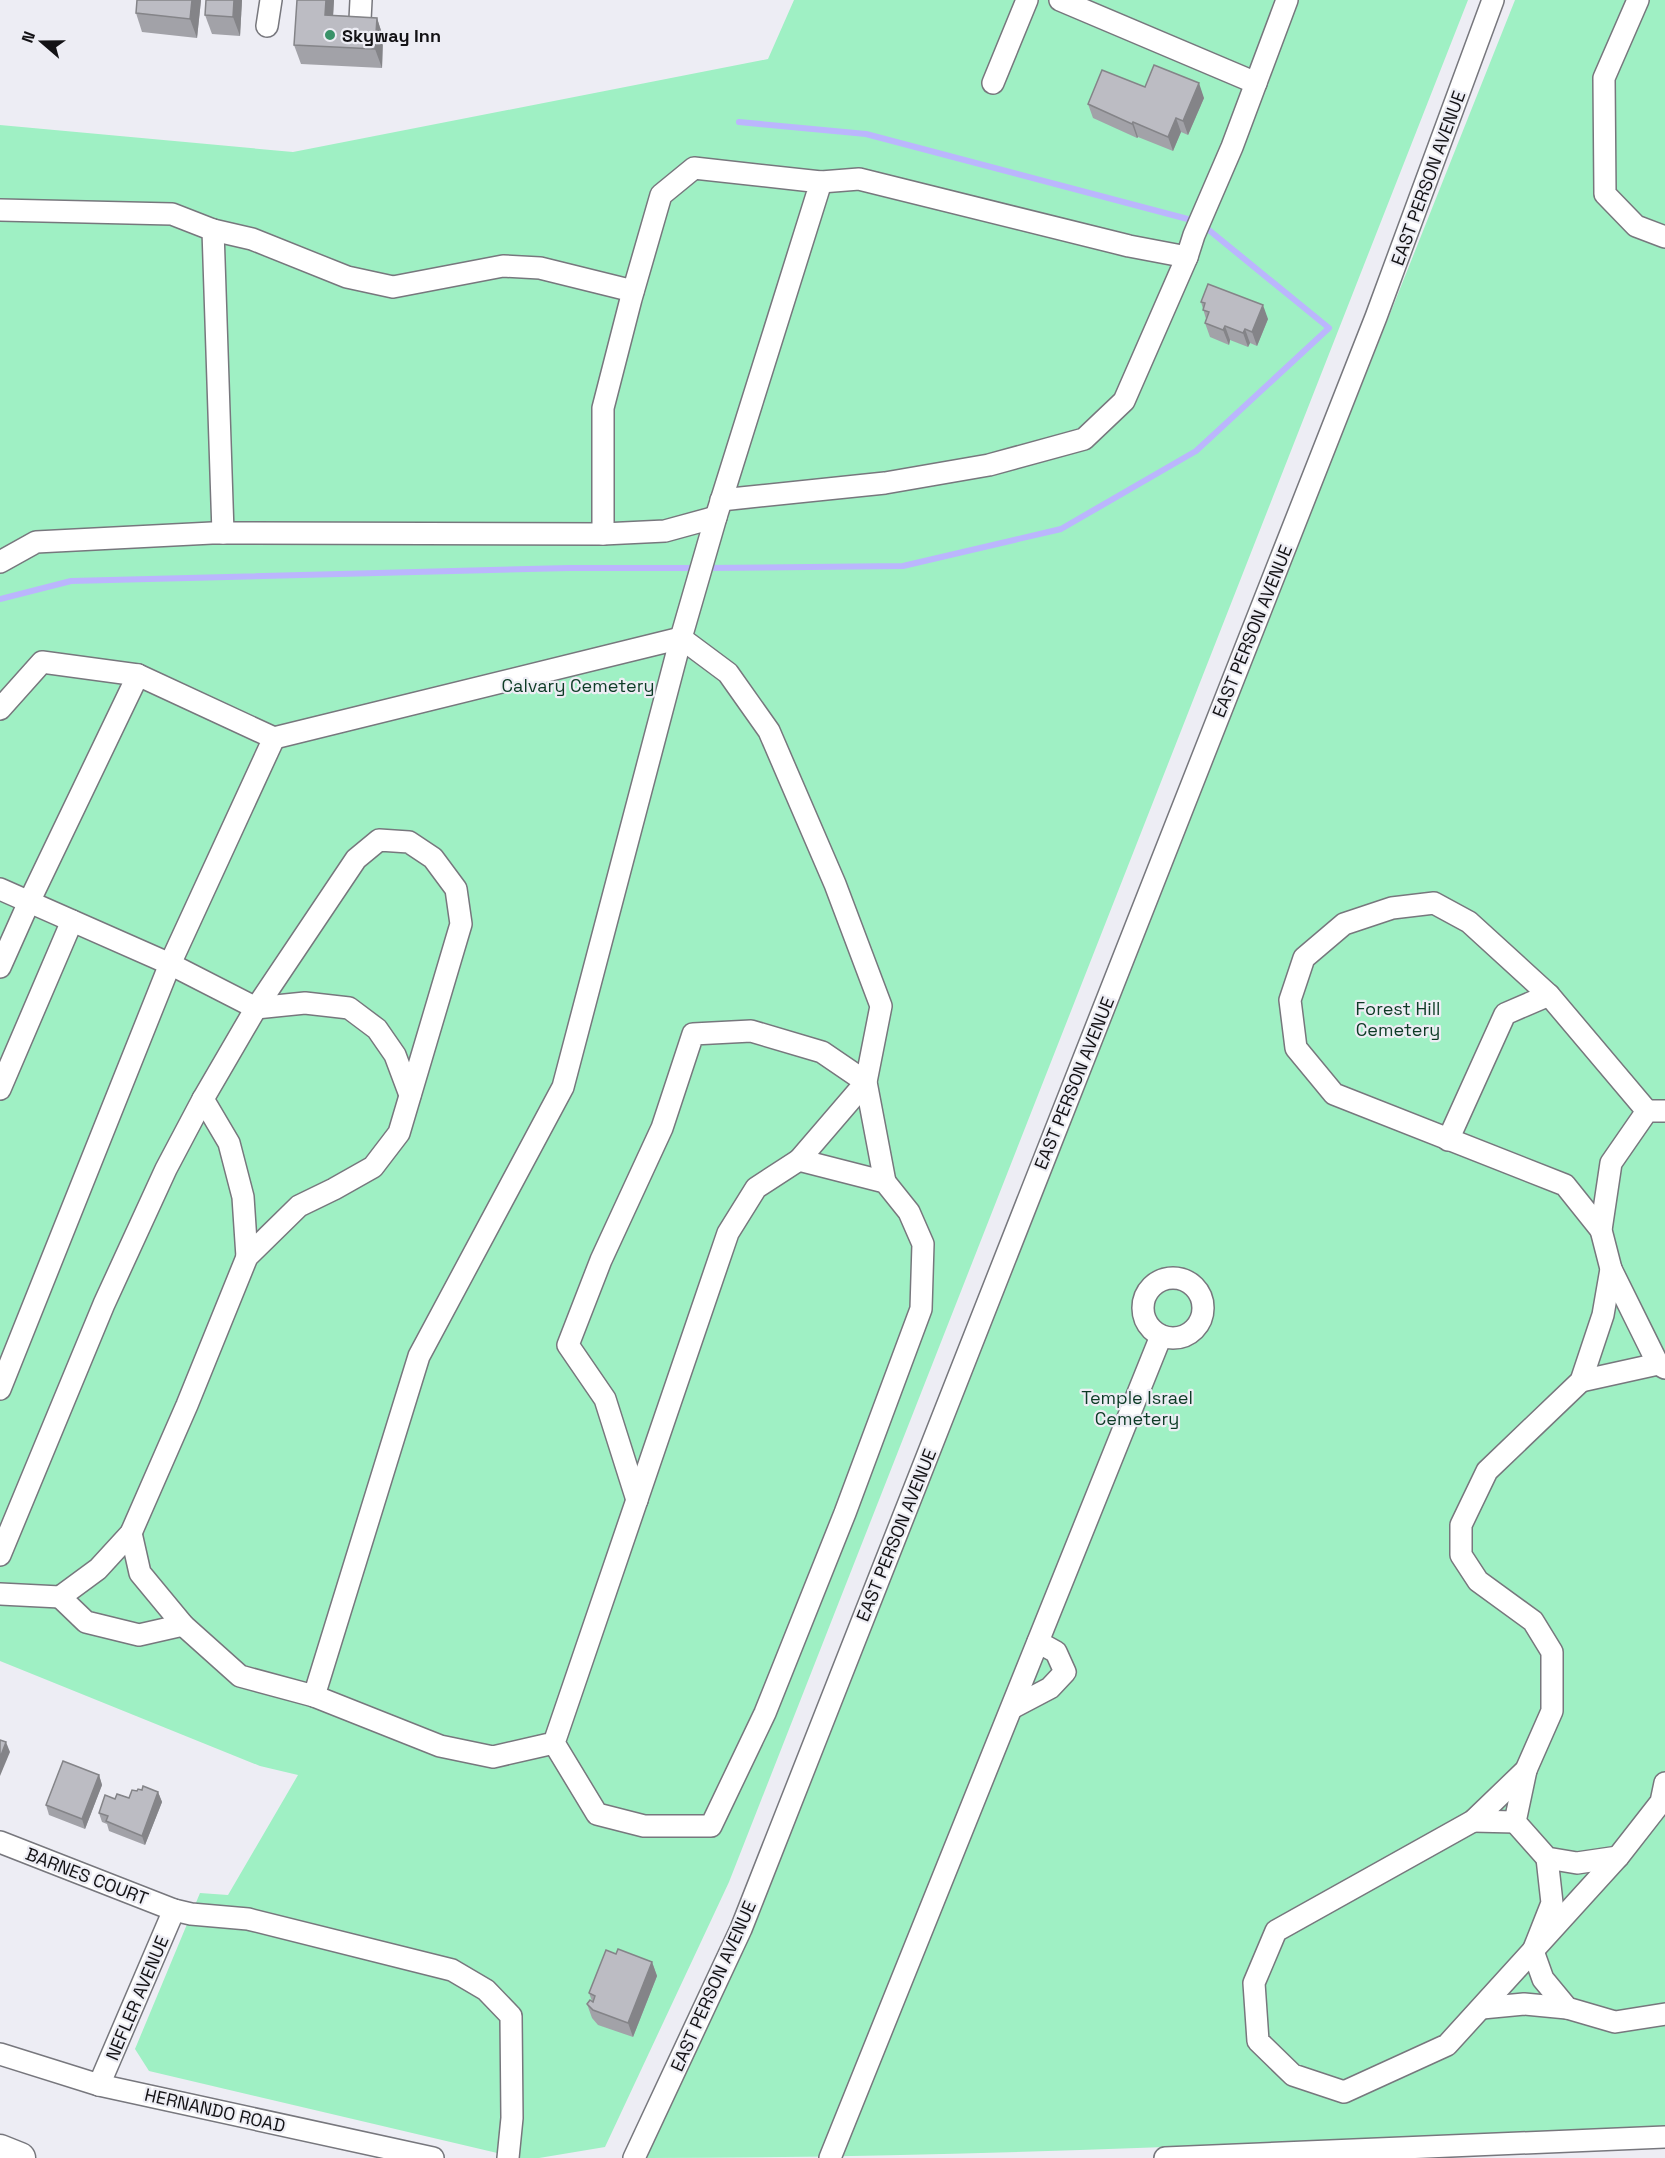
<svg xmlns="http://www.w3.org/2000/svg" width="1665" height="2158" viewBox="0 0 1665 2158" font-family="'Space Grotesk',sans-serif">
<rect width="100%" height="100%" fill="#ededf4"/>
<g fill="#9ff0c4">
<polygon points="794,0 1468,0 729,1882 605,2147 539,2158 519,2158 149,2071 135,2049 200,1893 228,1895 298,1775 260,1766 0,1661 0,125 293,152 768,59"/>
<path d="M 1515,0 L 1665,0 L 1665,2127 C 1326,2140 986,2158 647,2158 L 1051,1165 Z"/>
</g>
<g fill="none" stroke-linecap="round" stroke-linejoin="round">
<g stroke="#bbb6fd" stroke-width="6">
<polyline points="706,568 903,566 1061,529 1196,451 1329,328 1199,222 866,134 739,122"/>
<polyline points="0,599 71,581 569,568 696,568"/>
</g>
<defs>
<g id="minor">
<polyline points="1060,0 1256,83"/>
<polyline points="1638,0 1604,78 1605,194 1636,226 1665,237"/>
<polyline points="360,20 361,0"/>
<polyline points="267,26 271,0"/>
<polyline points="993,83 1027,0"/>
<polyline points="821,182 859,179 1129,246 1187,257 1194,235 1232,147 1287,0"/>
<polyline points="0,210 172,214 213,230 223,533"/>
<polyline points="213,230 252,239 347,277 393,287 503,266 540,268 633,291"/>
<polyline points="721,500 885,483 989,465 1084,439 1124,401 1187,257"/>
<polyline points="603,534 603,408 631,299 661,195 694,168 821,182 716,517 681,638 728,673 769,731 835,884 881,1006 866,1082 885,1182"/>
<polyline points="0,562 36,542 212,533 603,534 665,531 716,517"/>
<polyline points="0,709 42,662 138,675 274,738 170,964 0,1389"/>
<polyline points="0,889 170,964 256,1008 305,1003 349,1008 377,1029 395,1055 410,1095"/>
<polyline points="0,967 29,902 138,675"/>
<polyline points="0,1089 72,921"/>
<polyline points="203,1099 229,1143 243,1197 247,1257"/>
<polyline points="1665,1111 1647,1111 1611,1163 1601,1230 1611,1269 1603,1315 1581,1381 1487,1471 1461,1525 1461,1555 1478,1581 1533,1621 1552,1652 1552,1711 1526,1770 1473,1821 1276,1931 1254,1983 1258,2041 1293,2075 1344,2092 1447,2045 1618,1857 1661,1802 1665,1783"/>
<polyline points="1448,1140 1505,1014 1549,995"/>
<polyline points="1601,1230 1565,1185 1334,1094 1296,1048 1290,1000 1304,958 1344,924 1392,908 1434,903 1469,922 1549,995 1647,1111"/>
<polyline points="1611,1269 1658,1364 1665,1368"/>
<circle cx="1173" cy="1308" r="30"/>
<polyline points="1581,1381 1658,1364"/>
<polyline points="637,1500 605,1399 568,1345 601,1260 662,1128 693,1034 751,1031 822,1052 866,1082 799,1160"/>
<polyline points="131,1533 140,1573 183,1625 240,1676 314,1696 419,1356 563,1087 681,638 274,738"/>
<polyline points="0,1555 104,1304 166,1169 203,1099 256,1008 356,859 379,840 409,842 433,858 456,889 461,924 399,1133 373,1167 334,1189 299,1206 247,1257 187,1405 131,1533 98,1569 60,1597 0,1594"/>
<polyline points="60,1597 86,1622 139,1635 183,1625"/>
<polyline points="314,1696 440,1746 493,1757 554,1743 597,1814 644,1826 711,1826 765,1713 845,1513 921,1309 923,1244 909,1212 885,1182 799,1160 756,1188 728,1233 554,1743"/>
<polyline points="1012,1708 1050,1688 1065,1672 1056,1652 1038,1642"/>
<polyline points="1526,1770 1515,1822 1547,1858 1577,1863 1618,1857"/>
<polyline points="1473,1821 1515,1822"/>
<polyline points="0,1842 174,1910 191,1914 248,1919 452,1970 486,1990 511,2016 512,2118 508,2158"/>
<polyline points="1547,1858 1552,1903 1533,1951 1543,1979 1567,2008 1615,2022 1665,2014"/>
<polyline points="1482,2008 1524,2004 1567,2008"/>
<polyline points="0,2054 99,2085 433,2158"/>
<polyline points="99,2085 174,1910"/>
<polyline points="634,2158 741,1929 1376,317 1493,0"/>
<polyline points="830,2158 1161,1336"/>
<polyline points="1165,2158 1665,2137"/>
</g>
<polyline id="highway" points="0,2150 20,2158"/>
</defs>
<use href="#minor" stroke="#77777d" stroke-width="24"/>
<use href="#highway" stroke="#77777d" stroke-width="33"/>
<use href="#minor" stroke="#fff" stroke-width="21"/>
<use href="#highway" stroke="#fff" stroke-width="30"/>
</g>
<g fill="#a2a2a8">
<polygon points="201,0 197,38 142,32 136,13"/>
<polygon points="242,0 240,36 212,34 205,15"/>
<polygon points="297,0 334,0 333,15 377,18 383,37 382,68 301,64 294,45"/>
<polygon points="1145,87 1204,98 1188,135 1181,132 1173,151 1138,137 1137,138 1093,118 1088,104"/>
<polygon points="1201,302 1268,319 1257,346 1250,343 1248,347 1230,340 1229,345 1210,337 1205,323 1206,319"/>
<polygon points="99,1775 102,1785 85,1829 49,1815 46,1805"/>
<polygon points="142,1790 158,1792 162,1802 145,1845 109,1831 107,1824 102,1822 99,1813 115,1799 129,1798 137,1791"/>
<polygon points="616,1954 652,1962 657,1976 633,2037 598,2025 592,2018 587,2004 592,2001 589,1993"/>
</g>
<g fill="#848488">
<polygon points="192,0 201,0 197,38 190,19"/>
<polygon points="234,0 242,0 240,36 233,17"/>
<polygon points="326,0 334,0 332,34 325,15"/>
<polygon points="377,18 383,37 382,68 375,49"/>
<polygon points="1199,83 1204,98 1188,135 1183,121"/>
<polygon points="1176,118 1181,132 1173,151 1168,137"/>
<polygon points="1133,122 1138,137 1137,138 1132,124"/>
<polygon points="1263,305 1268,319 1257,346 1252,332"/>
<polygon points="1225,326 1230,340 1229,345 1223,330"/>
<polygon points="1245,329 1250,343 1248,347 1243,333"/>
<polygon points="6,1742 10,1752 0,1776 0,1758"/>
<polygon points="99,1775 102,1785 85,1829 82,1819"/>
<polygon points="158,1792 162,1802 145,1845 142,1836"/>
<polygon points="652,1962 657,1976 633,2037 628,2023"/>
</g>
<g fill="#bcbcc3" stroke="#848488" stroke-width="1.5">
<polygon points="137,0 192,0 190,19 136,13"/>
<polygon points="206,0 234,0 233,17 205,15"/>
<polygon points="297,0 326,0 325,15 377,18 375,49 294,45"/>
<polygon points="1154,65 1199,83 1183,121 1176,118 1168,137 1133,122 1132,124 1088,104 1102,70 1145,87"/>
<polygon points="1208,284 1263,305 1252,332 1245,329 1243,333 1225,326 1223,330 1205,323 1209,312 1203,310 1205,303 1201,302"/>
<polygon points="0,1740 6,1742 0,1758"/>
<polygon points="63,1761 99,1775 82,1819 46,1805"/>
<polygon points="143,1786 158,1792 142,1836 106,1821 108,1816 99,1813 105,1795 115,1799 117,1794 129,1798 132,1790 137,1791 138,1789 142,1790"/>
<polygon points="618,1949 652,1962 628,2023 593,2010 587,2004 590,2000 593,2002 595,1996 589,1993 606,1950 616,1954"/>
</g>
<circle fill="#399268" stroke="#ededf4" stroke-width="2" cx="330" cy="35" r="6"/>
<g text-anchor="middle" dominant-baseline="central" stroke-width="4.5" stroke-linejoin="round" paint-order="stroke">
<g font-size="18" font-weight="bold" fill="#131215" stroke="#ededf4" text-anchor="start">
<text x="342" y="35">Skyway Inn</text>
</g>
<g font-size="18" fill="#131215" stroke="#ededf4">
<text transform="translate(1428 178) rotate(-70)">EAST PERSON AVENUE</text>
<text transform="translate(1252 631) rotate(-68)">EAST PERSON AVENUE</text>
<text transform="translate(1074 1083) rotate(-68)">EAST PERSON AVENUE</text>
<text transform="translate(896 1535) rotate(-68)">EAST PERSON AVENUE</text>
<text transform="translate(87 1876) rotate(21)">BARNES COURT</text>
<text transform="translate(713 1986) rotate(-66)">EAST PERSON AVENUE</text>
<text transform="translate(137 1998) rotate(-67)">NEFLER AVENUE</text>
<text transform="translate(215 2110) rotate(13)">HERNANDO ROAD</text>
</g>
<g font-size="18" fill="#0d3b26" stroke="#ededf4">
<text x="578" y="685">Calvary Cemetery</text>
<text x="1398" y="1008">Forest Hill<tspan x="1398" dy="21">Cemetery</tspan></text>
<text x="1137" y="1397">Temple Israel<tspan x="1137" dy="21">Cemetery</tspan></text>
</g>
</g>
<g transform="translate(42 42) rotate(290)" stroke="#ededf4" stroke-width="4.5" paint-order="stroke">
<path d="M0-4.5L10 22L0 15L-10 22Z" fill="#131215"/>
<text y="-9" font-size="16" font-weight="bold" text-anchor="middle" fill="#131215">N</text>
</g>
</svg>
